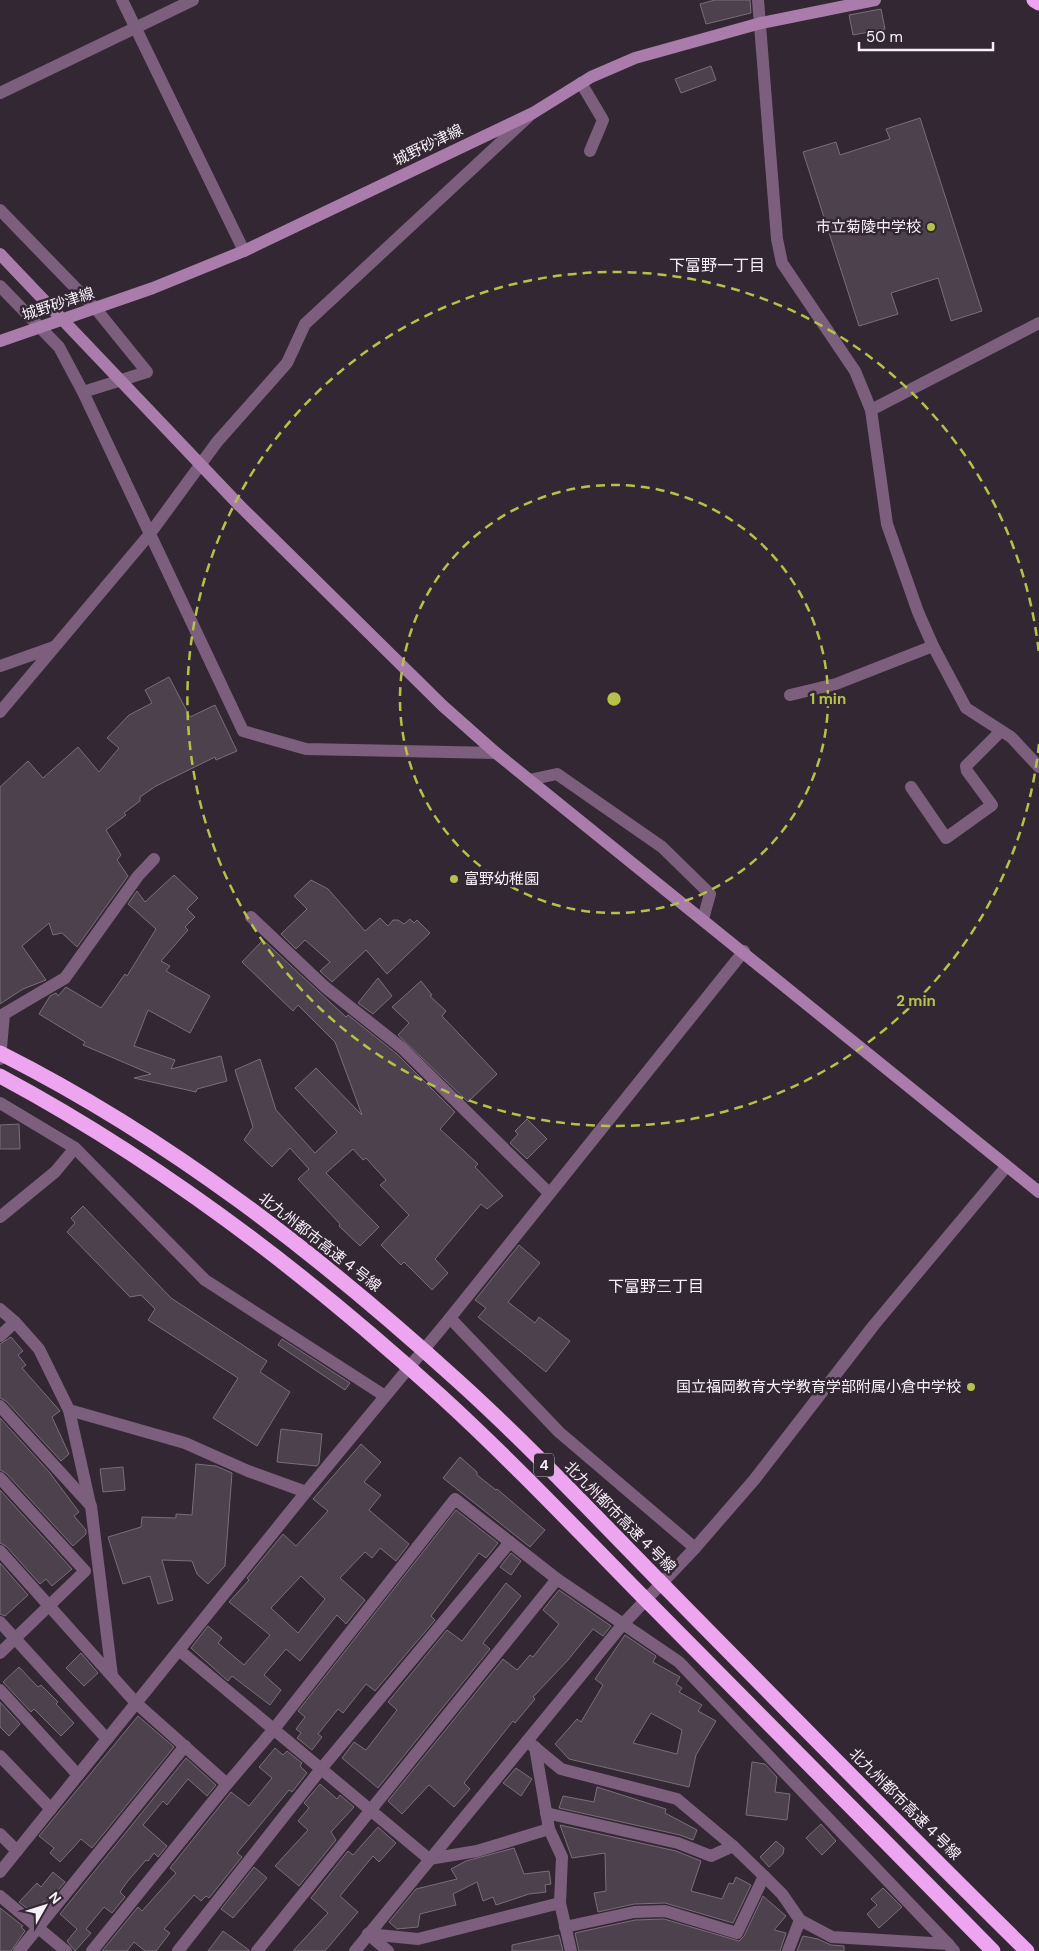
<svg xmlns="http://www.w3.org/2000/svg" width="1039" height="1951" viewBox="0 0 1039 1951" font-family="'DM Sans','Noto Sans JP',sans-serif">
<rect width="100%" height="100%" fill="#332733"/>
<g fill="#4e414e" stroke="#7b6d7b" fill-rule="evenodd">
<polygon points="715,0 750,0 751,13 706,24 700,4"/>
<polygon points="881,9 885,29 853,35 849,15"/>
<polygon points="711,66 716,80 681,93 675,79"/>
<polygon points="920,118 982,311 951,321 938,278 891,293 898,314 859,326 803,152 836,142 840,155 890,139 886,129"/>
<polygon points="169,677 190,717 215,705 237,751 216,760 215,757 156,786 140,797 140,801 124,813 126,815 106,830 121,855 117,860 128,876 77,947 62,933 53,935 49,923 22,946 46,980 23,989 0,1004 0,787 28,761 43,778 78,747 99,772 119,748 107,738 129,715 152,703 145,690"/>
<polygon points="174,875 198,898 187,909 195,917 185,927 188,930 161,961 170,966 166,971 210,996 190,1033 148,1010 134,1046 175,1060 171,1069 221,1056 227,1081 197,1089 196,1092 134,1078 151,1074 83,1045 85,1042 39,1014 50,996 56,993 58,996 66,987 101,1008 125,974 127,976 156,929 128,904 137,891 145,902"/>
<polygon points="311,880 328,889 365,931 380,918 388,926 393,920 398,920 404,924 410,919 414,923 417,920 430,933 387,974 366,950 332,982 320,971 330,962 305,940 296,949 281,934 307,909 294,896"/>
<polygon points="263,940 346,1017 348,1015 397,1054 455,1112 440,1129 478,1164 475,1167 503,1196 487,1209 481,1204 435,1259 448,1273 432,1290 404,1262 401,1265 381,1245 409,1215 380,1185 386,1180 366,1158 363,1160 353,1149 326,1173 379,1227 360,1246 339,1226 340,1224 298,1179 309,1169 290,1148 272,1167 244,1140 253,1127 235,1070 260,1059 276,1110 315,1153 337,1132 295,1088 316,1068 362,1115 335,1042 298,1005 293,1011 242,962"/>
<polygon points="378,978 392,996 373,1014 358,1003"/>
<polygon points="421,981 432,995 430,996 446,1011 442,1016 497,1074 468,1102 398,1035 409,1023 392,1007"/>
<polygon points="527,1119 547,1139 527,1159 510,1143 518,1134 515,1131"/>
<polygon points="19,1124 20,1149 0,1149 0,1125"/>
<polygon points="83,1206 171,1298 267,1361 260,1372 290,1392 257,1446 213,1418 238,1378 148,1320 155,1309 141,1295 130,1297 67,1232 75,1223 71,1218"/>
<polygon points="519,1245 540,1263 508,1302 535,1323 539,1317 570,1341 546,1372 478,1317 486,1308 475,1300"/>
<polygon points="11,1337 23,1351 18,1355 26,1365 22,1368 60,1411 52,1417 69,1454 61,1461 6,1401 0,1398 0,1344"/>
<polygon points="282,1339 350,1383 345,1390 278,1345"/>
<polygon points="0,1418 50,1473 79,1512 74,1516 86,1530 86,1534 73,1546 6,1473 0,1470"/>
<polygon points="281,1429 322,1434 319,1463 317,1466 277,1462"/>
<path d="M 361,1444 L 381,1462 L 364,1482 L 381,1495 L 369,1510 L 409,1544 L 396,1561 L 380,1548 L 372,1558 L 365,1552 L 340,1578 L 365,1600 L 346,1624 L 337,1615 L 300,1661 L 286,1649 L 264,1675 L 281,1690 L 270,1705 L 232,1676 L 228,1681 L 191,1648 L 208,1626 L 222,1638 L 218,1643 L 244,1665 L 270,1635 L 229,1602 L 249,1580 L 247,1578 L 283,1534 L 296,1546 L 328,1511 L 313,1499 ZM 301,1576 L 325,1599 L 298,1633 L 271,1608 Z"/>
<polygon points="460,1457 477,1472 477,1475 496,1490 497,1489 545,1530 530,1547 443,1478"/>
<polygon points="196,1464 216,1466 232,1473 225,1566 208,1584 197,1574 192,1561 162,1560 173,1600 158,1604 150,1576 123,1584 108,1537 141,1527 142,1517 176,1518 176,1514 192,1515"/>
<polygon points="123,1467 125,1490 103,1492 100,1469"/>
<polygon points="0,1490 72,1569 52,1586 46,1579 40,1584 6,1546 0,1543"/>
<polygon points="456,1510 498,1543 486,1558 479,1553 431,1616 435,1620 375,1691 366,1684 343,1713 338,1709 318,1734 322,1737 312,1750 297,1738 301,1733 296,1729 305,1717 298,1711"/>
<polygon points="511,1553 521,1561 511,1575 500,1567"/>
<polygon points="0,1563 28,1595 5,1616 0,1614"/>
<polygon points="506,1583 521,1596 483,1643 490,1649 378,1788 342,1758 354,1742 366,1750 397,1710 388,1702 447,1630 462,1641"/>
<polygon points="559,1590 611,1626 603,1636 593,1629 568,1660 533,1697 535,1699 515,1723 513,1721 464,1783 470,1789 454,1807 429,1785 402,1814 388,1801 503,1659 517,1670 530,1655 533,1657 559,1624 543,1610"/>
<path d="M 625,1635 L 656,1656 L 653,1662 L 680,1677 L 676,1684 L 682,1688 L 679,1692 L 702,1705 L 698,1711 L 716,1721 L 696,1755 L 689,1787 L 569,1759 L 555,1744 L 577,1719 L 581,1722 L 603,1685 L 595,1679 ZM 651,1713 L 682,1730 L 677,1754 L 633,1743 Z"/>
<polygon points="81,1653 98,1673 84,1686 66,1668"/>
<polygon points="19,1667 38,1687 41,1685 58,1702 56,1704 74,1723 61,1736 34,1709 31,1712 3,1682"/>
<polygon points="0,1702 20,1724 9,1736 0,1727"/>
<polygon points="138,1716 174,1747 92,1848 81,1839 60,1862 50,1853 54,1848 39,1836"/>
<polygon points="275,1748 283,1755 287,1751 302,1763 300,1766 307,1773 292,1792 289,1790 237,1853 242,1857 209,1898 206,1896 201,1901 194,1895 164,1929 170,1933 156,1951 145,1951 134,1942 127,1951 102,1951 138,1907 142,1911 176,1873 170,1868 231,1792 249,1806 272,1778 259,1767"/>
<polygon points="186,1758 216,1785 207,1796 188,1779 167,1805 163,1801 143,1825 167,1846 158,1857 154,1853 148,1861 146,1860 127,1882 120,1892 125,1897 112,1913 104,1907 86,1929 91,1933 75,1951 67,1941 77,1929 60,1914"/>
<polygon points="752,1762 765,1764 777,1777 775,1792 790,1794 787,1820 746,1815"/>
<polygon points="516,1768 532,1779 521,1796 503,1783"/>
<polygon points="320,1784 337,1799 340,1795 354,1807 331,1832 336,1840 299,1886 275,1866 308,1830 298,1821 309,1808 304,1803"/>
<polygon points="597,1787 666,1809 665,1813 697,1830 693,1840 680,1835 559,1808 563,1796 594,1802"/>
<polygon points="821,1824 836,1841 822,1855 806,1838"/>
<polygon points="560,1825 676,1851 701,1861 691,1891 722,1899 729,1883 733,1884 736,1877 751,1885 733,1923 665,1903 634,1904 598,1912 594,1893 606,1891 605,1853 572,1858"/>
<polygon points="378,1827 396,1843 379,1862 373,1856 340,1896 358,1912 325,1951 293,1951 328,1913 311,1898 348,1851 353,1855"/>
<polygon points="776,1841 784,1848 783,1854 769,1867 760,1857"/>
<polygon points="514,1848 524,1874 549,1871 551,1884 545,1885 546,1892 529,1894 496,1905 493,1897 483,1901 477,1882 453,1894 456,1905 420,1914 418,1927 397,1929 389,1922 416,1889 457,1879 451,1869 466,1861"/>
<polygon points="254,1867 267,1878 233,1918 221,1909"/>
<polygon points="53,1872 65,1882 47,1903 44,1901 33,1913 19,1902 37,1883 41,1887"/>
<polygon points="883,1888 902,1907 879,1928 867,1914 877,1905 871,1899"/>
<polygon points="763,1896 786,1916 774,1930 786,1933 780,1951 579,1951 575,1933 635,1920 664,1919 739,1941 744,1936"/>
<polygon points="0,1908 23,1926 21,1927 25,1931 11,1951 0,1951"/>
<polygon points="223,1931 249,1950 249,1951 208,1951"/>
<polygon points="559,1935 563,1951 512,1951 512,1945"/>
<polygon points="803,1936 818,1939 831,1945 844,1946 844,1951 797,1951"/>
</g>
<g fill="none" stroke-linecap="round" stroke-linejoin="round">
<g stroke="#7c5f7d" stroke-width="12">
<polyline points="122,0 244,251"/>
<polyline points="758,0 777,239 782,263 855,371 871,410 887,524 918,612 933,646 966,708 1011,737 1039,767"/>
<polyline points="581,83 603,120 590,151"/>
<polyline points="0,93 193,0"/>
<polyline points="0,210 96,309 147,372 83,392"/>
<polyline points="0,286 59,347 83,392 243,731 306,749 496,753"/>
<polyline points="871,410 1039,323"/>
<polyline points="0,666 54,647"/>
<polyline points="790,695 836,684 933,646"/>
<polyline points="0,712 149,535 217,442 287,363 305,324 528,117"/>
<polyline points="529,780 557,774 662,847 710,894 703,919"/>
<polyline points="911,787 946,838 992,805 967,771 966,766 1001,731"/>
<polyline points="251,917 325,987 402,1048 549,1193"/>
<polyline points="0,1059 4,1014 65,978 138,876 154,859"/>
<polyline points="0,1103 75,1148 205,1280 385,1396"/>
<polyline points="0,1217 55,1172 75,1148"/>
<polyline points="0,1309 15,1322 39,1349 69,1410 185,1443 248,1471 306,1492"/>
<polyline points="450,1318 559,1432 695,1548"/>
<polyline points="0,1336 15,1322"/>
<polyline points="0,1406 91,1506 112,1676"/>
<polyline points="69,1410 90,1504"/>
<polyline points="0,1478 85,1571 0,1653"/>
<polyline points="0,1551 136,1703 227,1784 274,1729 455,1499 557,1579 679,1662 948,1944"/>
<polyline points="0,1622 107,1739"/>
<polyline points="180,1651 429,1859 477,1851 549,1829"/>
<polyline points="0,1690 78,1775"/>
<polyline points="527,1741 561,1769 677,1799 733,1846 764,1876 782,1894 800,1920 832,1937 948,1944 954,1951"/>
<polyline points="535,1747 549,1829 562,1857 560,1903 571,1951"/>
<polyline points="0,1756 51,1809"/>
<polyline points="546,1813 678,1843 711,1856 733,1846"/>
<polyline points="0,1834 17,1851"/>
<polyline points="0,1872 306,1492 450,1318 744,951"/>
<polyline points="0,1896 66,1951"/>
<polyline points="565,1927 634,1912 665,1911 737,1933 764,1876"/>
<polyline points="368,1934 418,1939 560,1903"/>
<polyline points="368,1934 388,1951"/>
<polyline points="19,1951 185,1746"/>
<polyline points="92,1951 227,1784"/>
<polyline points="178,1951 321,1769 510,1542"/>
<polyline points="257,1951 557,1579"/>
<polyline points="355,1951 623,1624 695,1548 754,1480 874,1325 1006,1167"/>
<polyline points="788,1951 800,1920"/>
</g>
<g stroke="#aa7cab" stroke-width="12">
<polyline points="0,341 153,288 244,251 533,113 591,77 635,58 761,23 875,0"/>
<polyline points="239,505 443,706 496,753 1039,1192"/>
</g>
<polyline stroke="#eda5ef" stroke-width="15" points="1034,0 1039,3"/>
<polyline stroke="#aa7cab" stroke-width="12" points="0,254 239,505"/>
<g stroke="#eda5ef" stroke-width="15">
<path d="M 0,1053 C 169,1138 318,1254 458,1381 C 531,1447 599,1520 668,1590 C 787,1711 906,1832 1027,1951"/>
<path d="M 0,1076 C 161,1162 307,1274 442,1397 C 514,1463 582,1535 650,1604 C 765,1720 879,1835 993,1951"/>
</g>
</g>
<g fill="none" stroke="#b4c24a" stroke-width="2.5" stroke-dasharray="9 6">
<circle cx="614" cy="699" r="214"/>
<path d="M1039 744A427 427 0 1 1 1039 654"/>
</g>
<g fill="#b4c24a" stroke="#332733" stroke-width="2">
<circle cx="931" cy="227" r="5"/>
<circle cx="454" cy="879" r="5"/>
<circle cx="971" cy="1387" r="5"/>
</g>
<g text-anchor="middle" dominant-baseline="central" stroke-width="5" stroke-linejoin="round" paint-order="stroke">
<rect fill="#332733" stroke="#bdb4bd" stroke-width="1" x="534" y="1453.5" width="20" height="23" rx="4"/>
<g font-size="14" font-weight="bold" fill="#f8f0f8">
<text x="544" y="1465">4</text>
</g>
<g font-size="15" fill="#f8f0f8" stroke="#332733">
<text transform="translate(428 145) rotate(-26)">城野砂津線</text>
<text transform="translate(58 304) rotate(-18)">城野砂津線</text>
<text transform="translate(320 1242) rotate(38)">北九州都市高速４号線</text>
<text transform="translate(620 1517) rotate(45)">北九州都市高速４号線</text>
<text transform="translate(905 1804) rotate(45)">北九州都市高速４号線</text>
</g>
<g font-size="15" fill="#f8f0f8" stroke="#332733" text-anchor="end">
<text x="921" y="227">市立菊陵中学校</text>
<text x="464" y="879" text-anchor="start">富野幼稚園</text>
<text x="961" y="1387">国立福岡教育大学教育学部附属小倉中学校</text>
</g>
<g font-size="16" fill="#f8f0f8" stroke="#332733">
<text x="717" y="265">下富野一丁目</text>
<text x="656" y="1286">下富野三丁目</text>
</g>
</g>
<circle cx="614" cy="699" r="8" fill="#b4c24a" stroke="#332733" stroke-width="2.5"/>
<g font-size="15" text-anchor="middle" font-weight="bold" fill="#b4c24a" stroke="#332733" stroke-width="5" stroke-linejoin="round" paint-order="stroke">
<text x="828" y="704">1 min</text>
<text x="916" y="1006">2 min</text>
</g>
<g transform="translate(45 1906) rotate(51)" stroke="#332733" stroke-width="4" paint-order="stroke">
<path d="M0-4L9 19L0 12L-9 19Z" fill="#f8f0f8"/>
<text y="-8" font-size="14" font-weight="bold" text-anchor="middle" fill="#f8f0f8">N</text>
</g>
<path d="M859 42v8h134v-8" fill="none" stroke="#f8f0f8" stroke-width="2.5"/>
<text x="866" y="42" font-size="15" fill="#f8f0f8" stroke="#332733" stroke-width="4" paint-order="stroke">50 m</text>
</svg>
